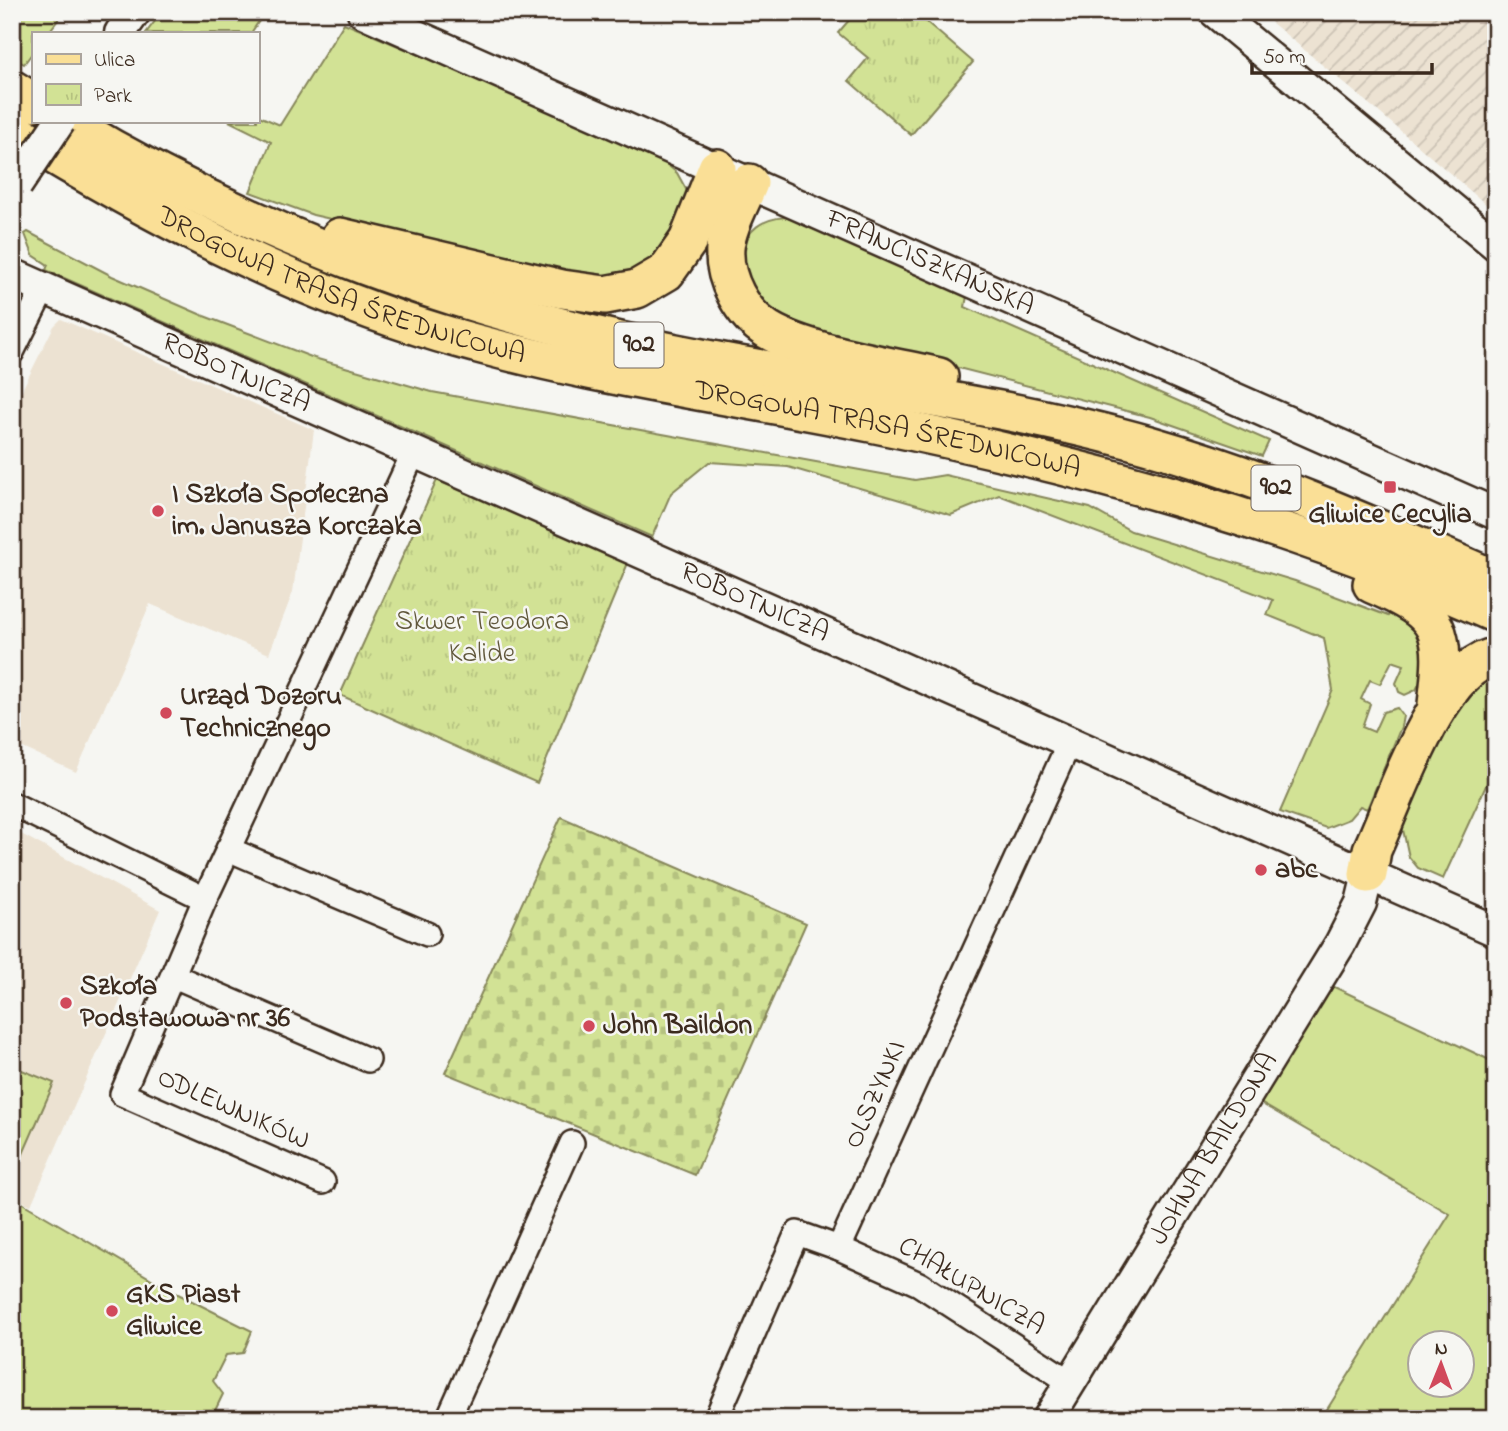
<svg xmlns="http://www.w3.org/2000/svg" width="1508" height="1431" viewBox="0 0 1508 1431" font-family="'Indie Flower',sans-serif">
<defs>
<pattern id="industrial-furrows" width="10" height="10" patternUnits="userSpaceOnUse" patternTransform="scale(1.75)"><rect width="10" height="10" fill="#ece2d2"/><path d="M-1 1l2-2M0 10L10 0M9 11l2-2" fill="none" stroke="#cbc2b4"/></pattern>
<pattern id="cemetery-stones" width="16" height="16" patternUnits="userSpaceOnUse" patternTransform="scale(1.75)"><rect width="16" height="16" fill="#d2e295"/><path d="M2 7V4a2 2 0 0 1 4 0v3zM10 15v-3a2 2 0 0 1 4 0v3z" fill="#b5c280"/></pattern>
<pattern id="park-tufts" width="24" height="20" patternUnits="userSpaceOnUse" patternTransform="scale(1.75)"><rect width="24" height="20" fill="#d2e295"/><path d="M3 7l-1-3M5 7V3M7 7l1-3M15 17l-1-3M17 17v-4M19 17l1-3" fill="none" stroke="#b5c280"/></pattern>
</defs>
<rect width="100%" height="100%" fill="#f6f6f2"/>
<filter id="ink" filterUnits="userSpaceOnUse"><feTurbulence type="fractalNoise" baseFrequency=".0143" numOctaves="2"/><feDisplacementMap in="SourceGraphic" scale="14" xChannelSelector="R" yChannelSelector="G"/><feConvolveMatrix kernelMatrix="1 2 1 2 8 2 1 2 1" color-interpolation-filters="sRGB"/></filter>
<g filter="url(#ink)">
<g fill="#ece2d2">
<polygon points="61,319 314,430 293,592 269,654 150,604 76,772 12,743 12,410 54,326"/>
<polygon points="12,829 160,910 31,1205 12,1197"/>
</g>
<polygon fill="url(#industrial-furrows)" points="1259,12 1496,12 1496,213 1381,114"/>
<g fill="#d2e295" stroke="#86865a" stroke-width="2" fill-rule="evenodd">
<polygon points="12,12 64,12 48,33 33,33 33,52 24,64 12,57"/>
<polygon points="162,12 265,12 251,33 146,33"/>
<polygon points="344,23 656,155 677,173 687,191 685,220 664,260 626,286 313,215 250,192 271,142 229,121 257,121 257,115 280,125"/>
<path d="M 786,217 L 967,296 L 965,307 L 1269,441 L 1262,456 L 1150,417 L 778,322 L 754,306 L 738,252 C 750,229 760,219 786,217 Z"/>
<polygon points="28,232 112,276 204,316 314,358 432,392 915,480 945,475 1090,508 1131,531 1295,581 1388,616 1395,604 1425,629 1422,678 1416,690 1405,695 1399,692 1396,683 1404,665 1392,661 1380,684 1370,680 1361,699 1370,704 1362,727 1374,732 1383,712 1397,708 1403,716 1401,727 1367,809 1360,806 1349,819 1326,828 1280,812 1333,690 1324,638 1267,615 1273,600 999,495 951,515 788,467 709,462 671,493 652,537 46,270 48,265 33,255 25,234"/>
<polygon points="1496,673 1496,764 1443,879 1418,868 1409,857 1402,825 1465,690"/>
<path d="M 1330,985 L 1496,1063 L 1496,1419 L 1321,1419 L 1450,1214 L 1257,1101 ZM 1420,1344 L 1462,1344 L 1462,1386 L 1420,1386 Z"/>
<polygon points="12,1066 54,1083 12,1179"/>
<polygon points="12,1197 172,1291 252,1331 243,1353 226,1355 213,1381 223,1394 211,1419 12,1419"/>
</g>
<polygon fill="url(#cemetery-stones)" stroke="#86865a" stroke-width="2" points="561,817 806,923 695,1175 445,1073"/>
<g fill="url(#park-tufts)" stroke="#86865a" stroke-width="2">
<polygon points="856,12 915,12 973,62 911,135 849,81 868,58 838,33"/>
<polygon points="437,480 628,563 537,783 340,695"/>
</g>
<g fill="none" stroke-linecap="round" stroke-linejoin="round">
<defs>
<g id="minor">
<polyline points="12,352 44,288"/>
<polyline points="12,804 205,899"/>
<polyline points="228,849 427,934"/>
<polyline points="174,976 368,1060"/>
<polyline points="323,1182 122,1094 205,899 414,452"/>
<polyline points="839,1248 919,1284 1070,1382"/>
<polyline points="448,1419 572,1143"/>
<polyline points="716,1419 797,1233 839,1248 1070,741"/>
</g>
<g id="tertiary">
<path id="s1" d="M 363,12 L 1496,514"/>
<polyline points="1215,12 1496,245"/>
<polyline points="120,33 135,12"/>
<path id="s2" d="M 12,274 L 1496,931"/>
<path id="s3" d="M 1048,1419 L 1340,944 L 1361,903 L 1368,874"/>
</g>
<g id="primary">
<polyline points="12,89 33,102"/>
<path d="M 65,121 C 237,225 424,297 620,341 C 795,381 976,396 1149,445 C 1268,479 1383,530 1496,580"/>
<path id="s4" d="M 12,130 C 147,212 287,287 439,333 C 581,375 726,394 871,423 C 1086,466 1296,524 1496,614"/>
<path d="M 749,183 C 741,203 727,226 725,248 C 723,279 742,314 768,330 C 808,354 892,366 939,377"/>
<polyline points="340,237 562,289 605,295 637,289 666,272 688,241 717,168"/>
<path d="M 1372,584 C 1444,615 1446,630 1437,704"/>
<path d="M 1368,874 L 1372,850 C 1394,804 1439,663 1496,657"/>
</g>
</defs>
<use href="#minor" stroke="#3b2a1e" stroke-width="28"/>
<use href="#tertiary" stroke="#3b2a1e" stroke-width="35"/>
<use href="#primary" stroke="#3b2a1e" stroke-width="42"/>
<use href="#minor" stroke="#f6f6f2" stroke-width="23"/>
<use href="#tertiary" stroke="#f6f6f2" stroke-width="30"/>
<use href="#primary" stroke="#fadf96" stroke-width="37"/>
<defs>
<polyline id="tertiary-bridge" points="17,185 60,121"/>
</defs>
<use href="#tertiary-bridge" stroke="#3b2a1e" stroke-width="35" stroke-linecap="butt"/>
<use href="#tertiary-bridge" stroke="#f6f6f2" stroke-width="30"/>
</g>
</g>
<g fill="#d1495b" stroke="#f6f6f2" stroke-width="2.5">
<rect x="1383" y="480" width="14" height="14" rx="3.5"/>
<circle cx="158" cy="511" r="7"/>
<circle cx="166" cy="713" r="7"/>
<circle cx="1261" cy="870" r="7"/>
<circle cx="66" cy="1003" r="7"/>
<circle cx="589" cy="1026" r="7"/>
<circle cx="112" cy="1311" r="7"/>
</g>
<g text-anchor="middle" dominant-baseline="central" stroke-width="5" stroke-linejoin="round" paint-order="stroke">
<g fill="#f6f6f2" stroke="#73675e" stroke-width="2">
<rect x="614.5" y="322.5" width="49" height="45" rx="5"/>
<rect x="1251.5" y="465.5" width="49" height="45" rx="5"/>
</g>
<g font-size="26" font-weight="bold" fill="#3b2a1e">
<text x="639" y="345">902</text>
<text x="1276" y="488">902</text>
</g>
<g font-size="28" fill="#3b2a1e" stroke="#f6f6f2">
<text stroke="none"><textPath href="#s1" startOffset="620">FRANCISZKAŃSKA</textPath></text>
<text stroke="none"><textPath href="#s4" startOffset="366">DROGOWA TRASA ŚREDNICOWA</textPath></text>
<text stroke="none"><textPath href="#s2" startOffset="245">ROBOTNICZA</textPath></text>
<text stroke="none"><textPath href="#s4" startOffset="933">DROGOWA TRASA ŚREDNICOWA</textPath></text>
<text stroke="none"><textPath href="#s2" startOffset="812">ROBOTNICZA</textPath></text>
<text transform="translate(876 1095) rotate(-66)">OLSZYNKI</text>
<text transform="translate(233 1110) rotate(24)">ODLEWNIKÓW</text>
<text stroke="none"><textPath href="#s3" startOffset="317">JOHNA BAILDONA</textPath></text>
<text transform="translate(971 1287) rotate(31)">CHAŁUPNICZA</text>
</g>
<g font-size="28" font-weight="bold" fill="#3b2a1e" stroke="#f6f6f2" text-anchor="start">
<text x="172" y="495">I Szkoła Społeczna<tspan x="172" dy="32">im. Janusza Korczaka</tspan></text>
<text x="1390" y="515" text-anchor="middle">Gliwice Cecylia</text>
<text x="180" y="697">Urząd Dozoru<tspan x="180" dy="32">Technicznego</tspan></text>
<text x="1275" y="870">abc</text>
<text x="80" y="987">Szkoła<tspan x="80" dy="32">Podstawowa nr 36</tspan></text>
<text x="603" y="1026">John Baildon</text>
<text x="126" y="1295">GKS Piast<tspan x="126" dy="32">Gliwice</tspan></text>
</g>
<g font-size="28" fill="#61583c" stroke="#f6f6f2">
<text x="482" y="622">Skwer Teodora<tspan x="482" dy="32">Kalide</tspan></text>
</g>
</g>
<rect width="1508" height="1431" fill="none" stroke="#f6f6f2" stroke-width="42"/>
<rect x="21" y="21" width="1466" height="1389" fill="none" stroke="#3b2a1e" stroke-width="2.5" filter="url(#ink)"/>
<rect x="32" y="32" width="228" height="91" fill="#f6f6f2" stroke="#aba49d" stroke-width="2"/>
<rect x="46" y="54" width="35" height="10" fill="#fadf96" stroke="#aba49d" stroke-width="2"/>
<text x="94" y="66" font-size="21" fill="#3b2a1e">Ulica</text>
<rect x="46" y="84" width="35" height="21" fill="url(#park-tufts)" stroke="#aba49d" stroke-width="2"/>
<text x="94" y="102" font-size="21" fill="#3b2a1e">Park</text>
<g transform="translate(1441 1364) rotate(1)"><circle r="33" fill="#f6f6f2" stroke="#aba49d" stroke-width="2"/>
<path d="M0-5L12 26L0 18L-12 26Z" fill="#d1495b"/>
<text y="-10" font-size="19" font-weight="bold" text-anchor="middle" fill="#3b2a1e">N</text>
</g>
<path d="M1252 63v10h180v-10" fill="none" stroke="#3b2a1e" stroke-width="3.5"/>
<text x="1263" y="63" font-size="21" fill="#3b2a1e" stroke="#f6f6f2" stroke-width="5" paint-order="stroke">50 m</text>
</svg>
